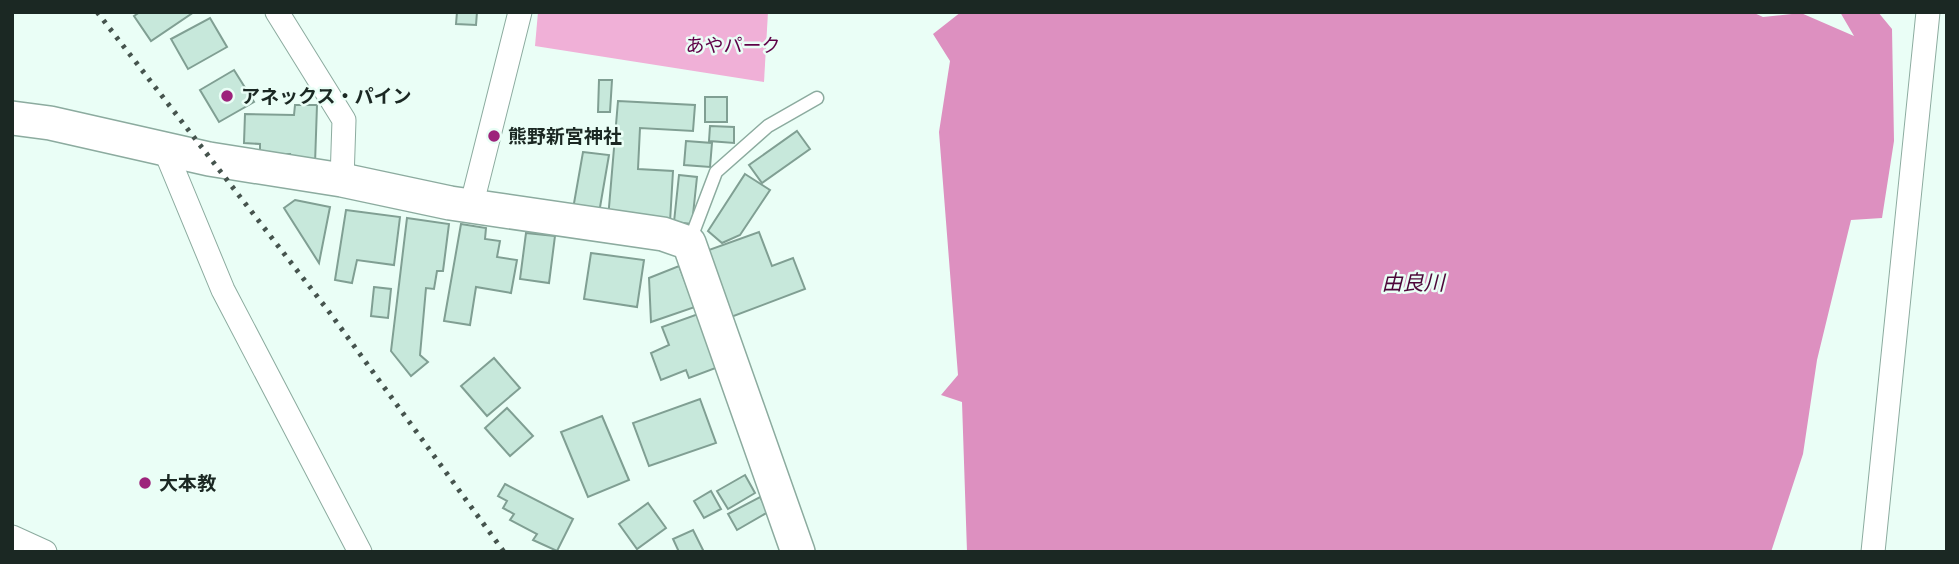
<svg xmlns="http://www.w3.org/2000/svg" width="1959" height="564" viewBox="0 0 1959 564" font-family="Inter,'Noto Sans JP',sans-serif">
<rect width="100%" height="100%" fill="#eafef6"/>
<polygon fill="#f0b0d7" points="538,12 768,12 764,82 535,46"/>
<polygon fill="#dd90c0" points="961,12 1752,12 1763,17 1801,13 1854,36 1840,12 1878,12 1892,29 1894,141 1882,218 1851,220 1817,360 1803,454 1771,552 967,552 962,402 941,395 958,375 939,132 950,61 933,34"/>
<g fill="#c7e8db" stroke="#809f93" stroke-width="2">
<polygon points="140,12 194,12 151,41 134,16"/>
<polygon points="457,12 477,12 476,25 456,24"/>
<polygon points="210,18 227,47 188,69 171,39"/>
<polygon points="234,70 254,102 219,122 200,90"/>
<polygon points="599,80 612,80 610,112 598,112"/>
<rect x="705" y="97" width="22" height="25"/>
<polygon points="618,101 695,105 693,131 640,128 638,169 673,171 670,222 608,219"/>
<polygon points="295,105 317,105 315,164 289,164 290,154 260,154 260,144 244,143 245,114 294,115"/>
<polygon points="710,126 734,127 734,143 709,141"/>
<polygon points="797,131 810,149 762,183 749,165"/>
<polygon points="686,141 712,143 710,167 684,165"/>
<polygon points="583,152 609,155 599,213 573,209"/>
<polygon points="745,174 770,190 740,235 722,243 708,231"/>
<polygon points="679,175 697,177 692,224 674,222"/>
<polygon points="295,200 330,207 319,263 284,208"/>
<polygon points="346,210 400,217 394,265 357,260 352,283 335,280"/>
<polygon points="407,218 449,224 443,271 437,271 434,289 426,288 420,355 428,362 411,376 391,351"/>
<polygon points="461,224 486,228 485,239 500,241 497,257 517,260 511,293 476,287 470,325 444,321"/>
<polygon points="759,232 772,266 793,258 805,289 731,317 706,251"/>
<polygon points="526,233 555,236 549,283 520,279"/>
<polygon points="591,253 644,260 637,307 584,299"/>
<polygon points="679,266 695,307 651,322 649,278"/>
<polygon points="374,287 391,289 388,318 371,316"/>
<polygon points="701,313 721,366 689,378 686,370 661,380 651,353 669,345 662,327"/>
<polygon points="494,358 520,388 487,416 461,386"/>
<polygon points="700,399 716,443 649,466 633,423"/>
<polygon points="507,408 533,436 510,456 485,428"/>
<polygon points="602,416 629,480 588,497 561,432"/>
<polygon points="745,475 755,493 728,509 717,491"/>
<polygon points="505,484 573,519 557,551 533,540 537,534 510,520 514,514 503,508 507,501 498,496"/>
<polygon points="711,491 721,509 704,518 694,501"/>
<polygon points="760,497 768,512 737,530 728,514"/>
<polygon points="648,503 666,528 637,549 619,524"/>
<polygon points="693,530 704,552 679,552 673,539"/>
</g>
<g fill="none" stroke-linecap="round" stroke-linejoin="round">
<defs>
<polyline id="lane" points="689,243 716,172 768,126 817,98"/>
<g id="street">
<polyline points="277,12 344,120 342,180"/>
<polyline points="165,150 223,290 360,552"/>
<polyline points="471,207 520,12"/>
<polyline points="12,537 45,552"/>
<polyline points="1873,552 1928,12"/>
</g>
<polyline id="secondary" points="12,118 50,123 209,159 342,180 450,203 663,234 689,243 798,552"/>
</defs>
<use href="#lane" stroke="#8cab9f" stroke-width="15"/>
<use href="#street" stroke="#8cab9f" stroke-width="25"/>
<use href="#secondary" stroke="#8cab9f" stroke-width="36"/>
<use href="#lane" stroke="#fff" stroke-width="12"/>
<use href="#street" stroke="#fff" stroke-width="23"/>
<use href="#secondary" stroke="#fff" stroke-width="33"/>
<polyline stroke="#45534d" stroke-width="5" stroke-dasharray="3.5 7" stroke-linecap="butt" points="97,12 330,313 504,552"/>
</g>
<g fill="#9d237b" stroke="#eafef6" stroke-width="2.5">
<circle cx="227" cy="96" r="7"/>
<circle cx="494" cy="136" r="7"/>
<circle cx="145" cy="483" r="7"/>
</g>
<g text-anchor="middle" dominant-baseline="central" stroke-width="5" stroke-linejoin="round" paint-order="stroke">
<g font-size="19" fill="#5e0047" stroke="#eafef6">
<text x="733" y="45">あやパーク</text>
</g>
<g font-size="19" font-weight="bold" fill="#1b2823" stroke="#eafef6" text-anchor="start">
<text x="241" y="96">アネックス・パイン</text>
<text x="508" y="136">熊野新宮神社</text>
<text x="159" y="483">大本教</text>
</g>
<g font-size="21" font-style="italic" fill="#4c0739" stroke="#eafef6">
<text x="1413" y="282">由良川</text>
</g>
</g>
<rect width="1959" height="564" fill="none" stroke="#1b2823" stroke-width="28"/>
</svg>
